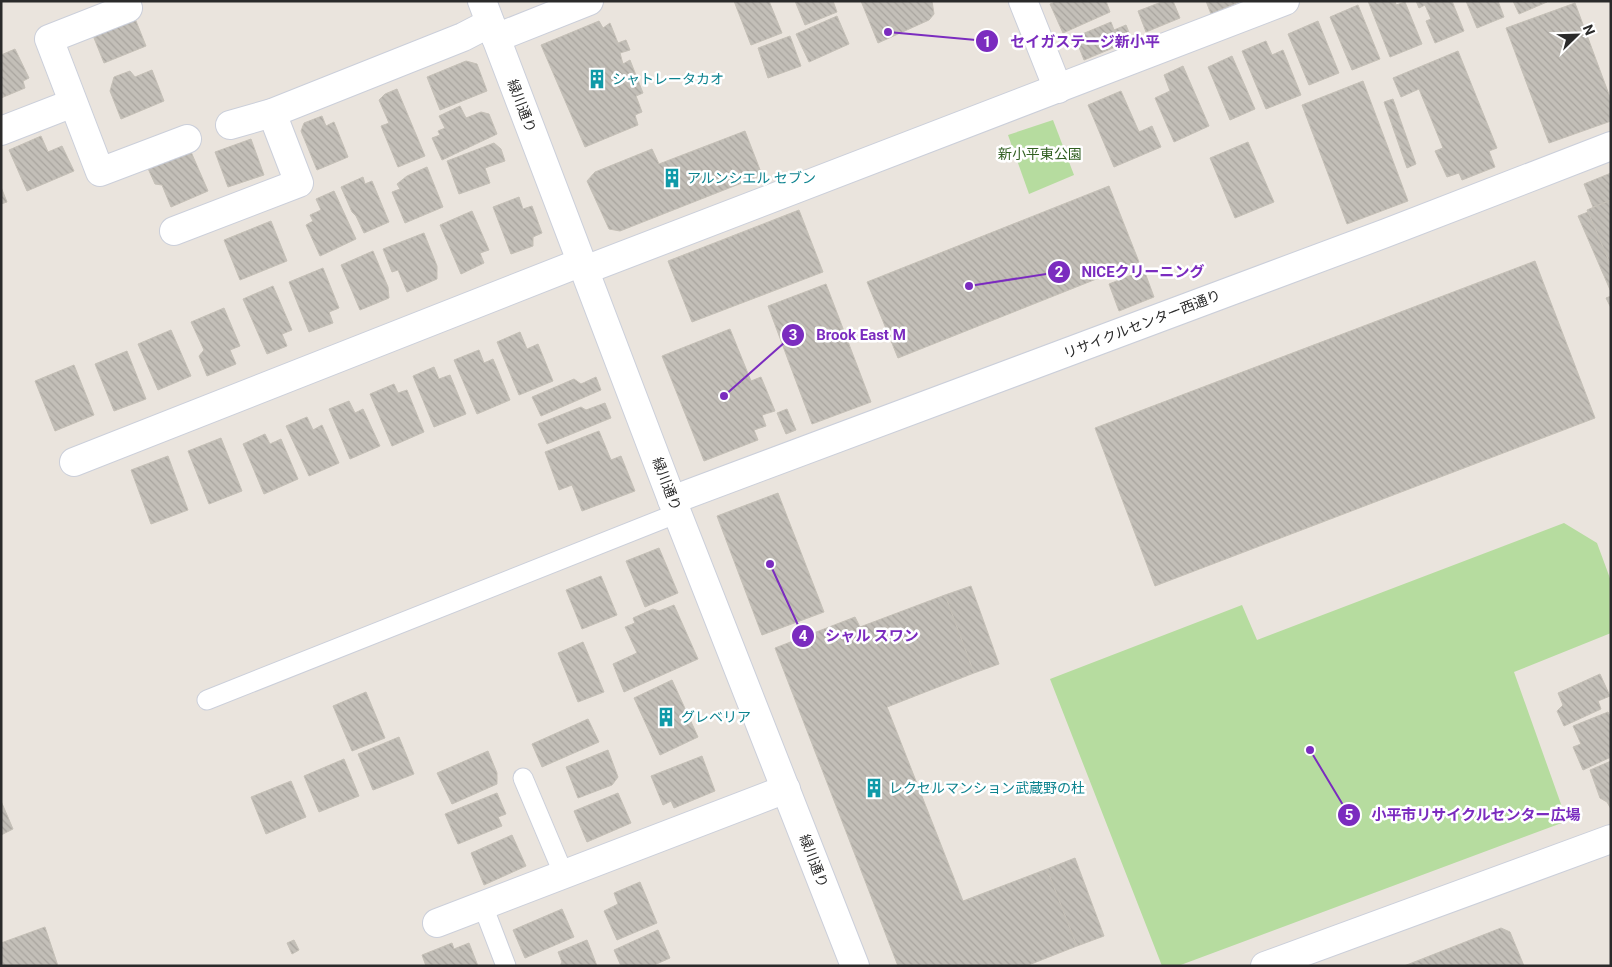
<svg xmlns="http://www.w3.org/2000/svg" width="1612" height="967" viewBox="0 0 1612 967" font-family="Roboto,'Noto Sans JP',sans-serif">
<defs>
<pattern id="building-back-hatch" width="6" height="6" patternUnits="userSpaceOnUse" patternTransform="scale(1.25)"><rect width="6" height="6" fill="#c3bfb8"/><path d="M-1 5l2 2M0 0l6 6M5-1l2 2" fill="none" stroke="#a8a49e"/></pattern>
</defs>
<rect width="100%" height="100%" fill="#eae4dd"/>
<g fill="#b6dc9f">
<polygon points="1053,120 1074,175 1029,194 1008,135"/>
<polygon points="1564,523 1597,543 1611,581 1611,633 1514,672 1567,821 1178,966 1162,966 1050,679 1242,605 1257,640"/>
</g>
<g fill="url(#building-back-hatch)" stroke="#c5c0b7">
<polygon points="734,1 769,1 782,33 751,45"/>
<polygon points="795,1 833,1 837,12 805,25"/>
<polygon points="861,1 932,1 934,14 929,20 878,43"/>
<polygon points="1058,1 1106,1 1110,12 1063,33 1050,4"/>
<polygon points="1164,1 1173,1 1180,18 1146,32 1138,11"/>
<polygon points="1206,1 1241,1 1211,14"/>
<polygon points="1368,1 1395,1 1396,5 1405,2 1422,44 1390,57"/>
<polygon points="1416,1 1452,1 1464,31 1435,43 1426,21 1431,19 1425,5 1419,8"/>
<polygon points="1466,1 1498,1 1504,17 1477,28"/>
<polygon points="1513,1 1546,1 1547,2 1519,14"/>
<polygon points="1575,3 1611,100 1611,121 1549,143 1506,28"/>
<polygon points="1358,5 1380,59 1352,70 1330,17"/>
<polygon points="134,16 146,46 104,63 92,33"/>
<polygon points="837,16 849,44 809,62 796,34"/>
<polygon points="599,21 603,28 610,23 618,43 626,40 630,50 620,53 623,64 630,60 643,93 636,96 642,112 635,115 638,125 585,147 541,45"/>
<polygon points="1318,21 1339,73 1309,85 1288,34"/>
<polygon points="1111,22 1114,30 1126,25 1132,40 1084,60 1075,37"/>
<polygon points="790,36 801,66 768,78 758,48"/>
<polygon points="1266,41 1272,55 1283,50 1301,95 1266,109 1242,51"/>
<polygon points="15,49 29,78 23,81 25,88 1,98 1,55"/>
<polygon points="1458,51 1497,148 1489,151 1495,167 1462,180 1459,173 1447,177 1435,151 1443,148 1419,89 1401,97 1393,78"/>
<polygon points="1232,56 1255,109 1230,120 1208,67"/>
<polygon points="466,61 477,64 487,91 440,110 427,77"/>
<polygon points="1183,66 1209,126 1174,142 1155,98 1170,91 1164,75"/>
<polygon points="152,70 164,101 121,119 110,91 114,77 130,71 135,77"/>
<polygon points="1363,81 1408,201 1347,224 1302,105"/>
<polygon points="397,89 425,156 398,167 381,126 389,123 379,100 385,94"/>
<polygon points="1121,91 1139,132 1152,126 1161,147 1114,167 1088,105"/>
<polygon points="1393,99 1416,164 1407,168 1384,102"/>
<polygon points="460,106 466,118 481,112 489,114 497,134 442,160 432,138 440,135 438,131 445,128 439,116"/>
<polygon points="322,116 326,126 334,122 348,157 317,170 301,131 304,123"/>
<polygon points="745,131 762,175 620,231 609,229 587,181 595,172 652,149 659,164"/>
<polygon points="41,136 48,152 62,146 74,171 27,191 9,150"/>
<polygon points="251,139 264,175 228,187 215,152"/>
<polygon points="1248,142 1274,202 1235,218 1210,158"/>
<polygon points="494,143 501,149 505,161 485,168 490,183 459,194 447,161"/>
<polygon points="188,145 208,191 171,207 162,185 155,184 146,164"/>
<polygon points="427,167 443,207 405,223 392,192 400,189 397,184 407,176"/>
<polygon points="1611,173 1611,200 1593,207 1584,184"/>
<polygon points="363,177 365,184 372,181 389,222 364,233 356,216 352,212 341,187"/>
<polygon points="1109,186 1139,262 898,358 867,282"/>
<polygon points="1,187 7,202 1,204"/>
<polygon points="334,191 356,239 320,256 306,225 313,221 310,215 321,210 316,199"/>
<polygon points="519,197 523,209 532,206 542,233 533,237 533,246 511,254 493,207"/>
<polygon points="1611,200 1611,266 1587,210"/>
<polygon points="799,210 823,272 692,322 668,261"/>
<polygon points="472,211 489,250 480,253 484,263 461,274 440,225"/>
<polygon points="1588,212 1611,266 1611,292 1578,216"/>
<polygon points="271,221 287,261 240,280 224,240"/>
<polygon points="424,233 437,266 437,279 407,292 398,270 392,272 383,249"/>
<polygon points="373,251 388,287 389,298 360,310 341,265"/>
<polygon points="1535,261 1595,418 1155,586 1095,428"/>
<polygon points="323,268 339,308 329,312 333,323 309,332 289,282"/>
<polygon points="1144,270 1154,297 1119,311 1109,284"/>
<polygon points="826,284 871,402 812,424 768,306"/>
<polygon points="273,286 292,330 282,334 287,346 267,354 243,299"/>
<polygon points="1611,296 1611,308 1606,298"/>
<polygon points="224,308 240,346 230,350 236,364 207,376 199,356 204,350 191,322"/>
<polygon points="730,329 751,381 761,377 775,411 762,415 766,426 754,430 758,440 704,461 662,356"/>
<polygon points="171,330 191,376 158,390 138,344"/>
<polygon points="520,332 527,349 538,344 553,381 519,395 497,342"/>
<polygon points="479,350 484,363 493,359 510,400 477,414 454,360"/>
<polygon points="127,351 146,399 114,411 95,364"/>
<polygon points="74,365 94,415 55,431 35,381"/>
<polygon points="434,367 439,379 450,375 466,414 434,427 413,376"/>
<polygon points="596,377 601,390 541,416 532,397 574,379 581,384"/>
<polygon points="394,384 398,393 407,390 424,432 392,446 370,394"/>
<polygon points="349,401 355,413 363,409 380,446 350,459 329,409"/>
<polygon points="605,403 611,418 547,444 538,424 581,407 586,410"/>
<polygon points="787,409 796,430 786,434 777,413"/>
<polygon points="307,417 313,430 322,425 339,463 309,476 286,426"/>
<polygon points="599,431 611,460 621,456 635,491 582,511 572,485 559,490 545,452"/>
<polygon points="265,434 270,444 281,439 298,479 264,494 243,444"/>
<polygon points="221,438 242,491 209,504 188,451"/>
<polygon points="168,456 188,510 151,524 131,470"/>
<polygon points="778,493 824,612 762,635 717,516"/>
<polygon points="659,548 678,593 645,607 626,561"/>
<polygon points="601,576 617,615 582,629 566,590"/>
<polygon points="971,586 999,664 974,673 945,595"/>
<polygon points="945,595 974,673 887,707 963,901 1047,869 1077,946 1026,966 898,966 775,648 855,617 860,627"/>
<polygon points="674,605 698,659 624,692 613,664 637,653 625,627 635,623 633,618 653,609 659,611"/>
<polygon points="583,642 604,692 578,702 558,653"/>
<polygon points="1600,674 1610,696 1598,701 1601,709 1564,726 1557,711 1563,705 1558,693"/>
<polygon points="672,680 698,737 660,755 634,698"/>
<polygon points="366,692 385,738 352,751 333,706"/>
<polygon points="1608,712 1611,718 1611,757 1583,770 1573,747 1581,744 1573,726"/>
<polygon points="588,719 599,742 542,767 532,744"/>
<polygon points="399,737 414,774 373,790 358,754"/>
<polygon points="608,750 618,777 612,785 578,798 566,767"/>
<polygon points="488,751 497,773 497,784 452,804 437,773"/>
<polygon points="702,756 715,791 674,808 671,801 663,805 651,776"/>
<polygon points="344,759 359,796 319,812 304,776"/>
<polygon points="1611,761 1611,809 1607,802 1600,798 1590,770"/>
<polygon points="291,781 306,817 266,834 251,797"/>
<polygon points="497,793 506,814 498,817 502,826 458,844 445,814"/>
<polygon points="618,793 631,823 587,842 574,811"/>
<polygon points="1,801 13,829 1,835"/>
<polygon points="512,835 526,866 484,885 471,853"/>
<polygon points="1075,858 1104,936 1077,946 1047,869"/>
<polygon points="640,882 657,923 617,940 604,911 618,904 614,893"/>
<polygon points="562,909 574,937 525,958 513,930"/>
<polygon points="45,927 58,966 2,966 1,943"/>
<polygon points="1501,928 1510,932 1524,966 1404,966"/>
<polygon points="658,930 670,958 652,966 621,966 614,950"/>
<polygon points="294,940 299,950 292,954 287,943"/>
<polygon points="587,940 597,966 560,966 562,962 558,952"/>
<polygon points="452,943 454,949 469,943 478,966 426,966 422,955"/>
</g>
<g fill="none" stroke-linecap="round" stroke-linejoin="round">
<defs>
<g id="lane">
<polyline points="207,700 678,513"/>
<polyline points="523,778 564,875"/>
<polyline points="483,906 506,966"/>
</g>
<g id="street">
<polyline points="1023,1 1058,89"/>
<polyline points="128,8 49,39 100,172 187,139"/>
<polyline points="496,38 589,1"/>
<polyline points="230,125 272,113 463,37 490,23"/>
<polyline points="1,131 73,103"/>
<polyline points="174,231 299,183 272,113"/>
<polyline points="585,270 1285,1"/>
<polyline points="74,462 582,262"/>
<polyline points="672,500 1386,233 1611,146"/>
<polyline points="437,923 786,789"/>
<polyline points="1265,966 1611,839"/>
</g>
<polyline id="secondary" points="482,1 672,500 855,966"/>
</defs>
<use href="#lane" stroke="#cbcfda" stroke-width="21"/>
<use href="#street" stroke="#cbcfda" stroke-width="30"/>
<use href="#secondary" stroke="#cbcfda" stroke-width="30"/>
<use href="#lane" stroke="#fff" stroke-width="19"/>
<use href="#street" stroke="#fff" stroke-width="28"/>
<use href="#secondary" stroke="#fff" stroke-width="28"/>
</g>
<defs>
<symbol id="building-bare" viewBox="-9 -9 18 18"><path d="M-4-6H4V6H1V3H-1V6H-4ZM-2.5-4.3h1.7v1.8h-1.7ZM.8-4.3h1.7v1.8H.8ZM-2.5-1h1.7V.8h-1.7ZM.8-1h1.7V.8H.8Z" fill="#0f9aa8" stroke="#fff" stroke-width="2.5" paint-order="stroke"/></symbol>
</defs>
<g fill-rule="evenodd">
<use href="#building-bare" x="583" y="65" width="28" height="28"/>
<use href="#building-bare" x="658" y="164" width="28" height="28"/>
<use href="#building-bare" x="652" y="703" width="28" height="28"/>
<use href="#building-bare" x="860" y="774" width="28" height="28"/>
</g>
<g text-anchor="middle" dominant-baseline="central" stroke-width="5" stroke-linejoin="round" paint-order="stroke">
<g font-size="14" fill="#0d838f" stroke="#fff" text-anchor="start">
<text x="612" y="79">シャトレータカオ</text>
<text x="687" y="178">アルンシエル セブン</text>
<text x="681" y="717">グレベリア</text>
<text x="889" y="788">レクセルマンション武蔵野の杜</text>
</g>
<g font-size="14" fill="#2a2a2a" stroke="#fff">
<text transform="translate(522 106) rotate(69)">緑川通り</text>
<text transform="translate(1142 324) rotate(-21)">リサイクルセンター西通り</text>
<text transform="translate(667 484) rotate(69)">緑川通り</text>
<text transform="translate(814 861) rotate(69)">緑川通り</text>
</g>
<g font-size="14" fill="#315f21" stroke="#fff">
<text x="1040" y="154">新小平東公園</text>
</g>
</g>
<path fill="none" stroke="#7b2cbf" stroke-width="2" d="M888 32L987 41M969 286L1059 272M724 396L793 335M770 564L803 636M1310 750L1349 815"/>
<g fill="#7b2cbf" stroke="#fff" stroke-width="2">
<circle cx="888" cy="32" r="5"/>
<circle cx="969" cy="286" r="5"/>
<circle cx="724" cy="396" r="5"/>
<circle cx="770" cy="564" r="5"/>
<circle cx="1310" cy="750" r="5"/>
<circle cx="987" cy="41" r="12"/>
<circle cx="1059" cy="272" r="12"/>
<circle cx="793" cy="335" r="12"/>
<circle cx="803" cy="636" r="12"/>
<circle cx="1349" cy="815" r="12"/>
</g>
<g font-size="15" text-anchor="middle" font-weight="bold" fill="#fff">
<text x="987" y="47">1</text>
<text x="1059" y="277">2</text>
<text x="793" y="340">3</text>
<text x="803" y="641">4</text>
<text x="1349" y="820">5</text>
</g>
<g font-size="15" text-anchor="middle" font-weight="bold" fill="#7b2cbf" stroke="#fff" stroke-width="5" stroke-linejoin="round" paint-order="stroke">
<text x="1085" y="47">セイガステージ新小平</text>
<text x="1143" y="277">NICEクリーニング</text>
<text x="861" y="340">Brook East M</text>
<text x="872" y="641">シャル スワン</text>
<text x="1476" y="820">小平市リサイクルセンター広場</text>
</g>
<rect width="1612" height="967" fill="none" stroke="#2a2a2a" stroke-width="5"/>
<g transform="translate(1577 35) rotate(67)" stroke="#ffffff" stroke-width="4" paint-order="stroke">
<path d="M0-4L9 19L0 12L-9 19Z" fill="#2a2a2a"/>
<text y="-8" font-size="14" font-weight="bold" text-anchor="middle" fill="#2a2a2a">N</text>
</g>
</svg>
